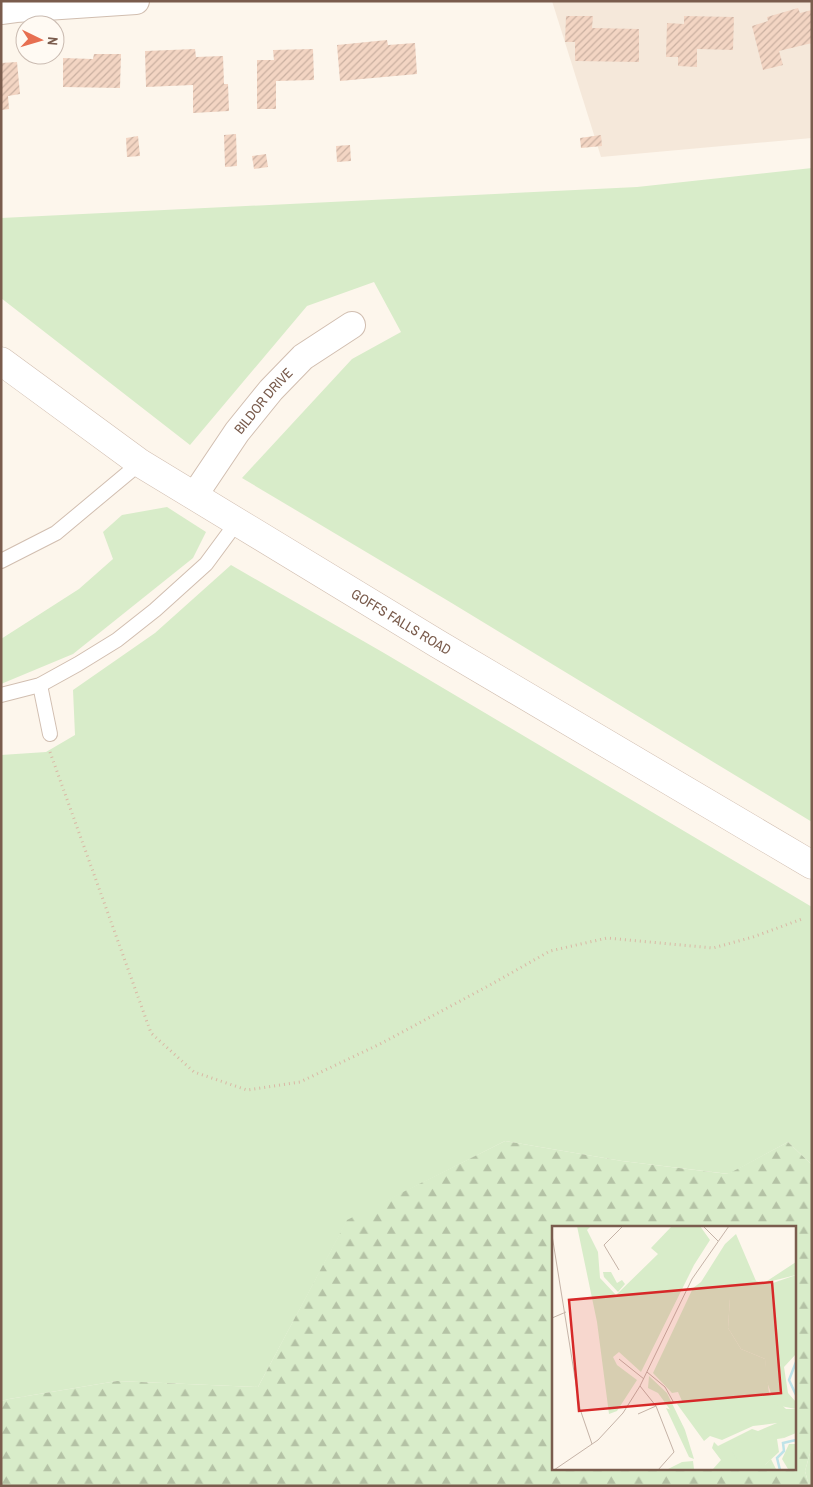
<svg xmlns="http://www.w3.org/2000/svg" width="813" height="1487" viewBox="0 0 813 1487" font-family="'Archivo Narrow',sans-serif">
<defs>
<pattern id="forest-firs" width="22" height="20" patternUnits="userSpaceOnUse" patternTransform="scale(1.25)"><rect width="22" height="20" fill="#d8ecc9"/><path d="M5 1l3.5 6h-7zM16 11l3.5 6h-7z" fill="#b4c2a5"/></pattern>
<pattern id="building-hatch" width="6" height="6" patternUnits="userSpaceOnUse" patternTransform="scale(1.25)"><rect width="6" height="6" fill="#f3d5c3"/><path d="M-1 1l2-2M0 6l6-6M5 7l2-2" fill="none" stroke="#cab0a1"/></pattern>
</defs>
<rect width="100%" height="100%" fill="#fdf6ec"/>
<polygon fill="#f5e8da" points="552,1 812,1 812,138 601,157"/>
<g fill="#d8ecc9">
<polygon points="812,168 812,822 450,602 242,478 352,359 401,332 374,282 307,306 190,445 1,298 1,218 637,187"/>
<polygon points="167,507 206,532 193,558 73,654 1,684 1,639 79,589 113,559 103,532 122,515"/>
<polygon points="231,565 384,653 812,907 812,1165 788,1142 729,1174 622,1161 505,1141 347,1221 258,1387 117,1381 9,1399 1,1401 1,755 46,752 75,735 73,690 155,633"/>
<polygon points="812,1446 812,1486 809,1486 805,1471"/>
</g>
<path fill="url(#forest-firs)" fill-rule="evenodd" d="M 505,1141 L 622,1161 L 728,1174 L 788,1142 L 812,1165 L 812,1446 L 805,1471 L 809,1486 L 1,1486 L 1,1401 L 9,1399 L 117,1381 L 258,1387 L 347,1220 ZM 553,1227 L 794,1227 L 794,1468 L 553,1468 Z"/>
<g fill="url(#building-hatch)">
<polygon points="798,8 800,13 812,10 812,43 779,51 783,65 763,70 752,26 768,21 767,17"/>
<polygon points="566,16 593,16 592,28 639,29 639,62 575,61 575,42 565,42"/>
<polygon points="684,16 734,17 733,50 697,49 697,67 678,66 678,57 666,57 667,23 684,24"/>
<polygon points="387,40 388,45 415,43 417,74 340,81 337,45"/>
<polygon points="195,49 196,57 223,56 224,84 228,84 229,111 193,113 193,85 146,87 145,51"/>
<polygon points="313,49 314,80 276,81 276,109 257,109 257,60 274,60 273,50"/>
<polygon points="94,54 121,54 120,88 63,87 63,58 93,59"/>
<polygon points="17,62 20,94 8,96 9,109 1,110 1,63"/>
<polygon points="236,134 237,166 225,167 224,135"/>
<polygon points="601,135 602,146 581,148 580,138"/>
<polygon points="138,136 140,156 127,157 126,138"/>
<polygon points="350,145 351,161 337,162 336,146"/>
<polygon points="266,154 268,167 254,169 252,156"/>
</g>
<g fill="none" stroke-linecap="round" stroke-linejoin="round">
<defs>
<g id="service">
<polyline points="1,561 56,533 140,463"/>
<polyline points="40,685 50,734"/>
<polyline points="1,695 40,685 78,664 117,640 155,610 206,564 237,522"/>
</g>
<g id="minor">
<polyline points="1,11 16,9 136,1"/>
<path id="s1" d="M 194,496 L 237,432 L 271,390 L 303,357 L 352,325"/>
</g>
<g id="tertiary">
<path id="s2" d="M 1,361 L 140,463 L 438,644 L 812,865"/>
</g>
</defs>
<use href="#service" stroke="#d1beb0" stroke-width="16"/>
<use href="#minor" stroke="#d1beb0" stroke-width="28"/>
<use href="#tertiary" stroke="#d1beb0" stroke-width="29"/>
<polyline stroke="#d9b8a5" stroke-width="3" stroke-dasharray="1 4" stroke-linecap="butt" points="50,752 151,1033 194,1072 247,1090 300,1082 380,1044 490,985 550,951 607,938 713,948 753,937 802,919"/>
<use href="#service" stroke="#fff" stroke-width="14"/>
<use href="#minor" stroke="#fff" stroke-width="26"/>
<use href="#tertiary" stroke="#fff" stroke-width="28"/>
</g>
<g text-anchor="middle" dominant-baseline="central" stroke-width="4" stroke-linejoin="round" paint-order="stroke">
<g font-size="14" fill="#7a5c4d" stroke="#fffaf3">
<text stroke="none"><textPath href="#s1" startOffset="118">BILDOR DRIVE</textPath></text>
<text stroke="none"><textPath href="#s2" startOffset="478">GOFFS FALLS ROAD</textPath></text>
</g>
</g>
<g transform="translate(552 1226)">
<rect width="244" height="244" fill="#fdf6ec"/>
<path d="M 25,0 L 39,0 L 35,4 L 46,26 L 48,52 L 64,69 L 106,28 L 99,22 L 120,0 L 148,0 L 158,14 L 142,39 L 89,146 L 67,126 L 61,131 L 65,139 L 85,154 L 65,185 L 57,188 L 45,96 ZM 184,8 L 204,55 L 199,54 L 178,72 L 176,102 L 189,123 L 213,133 L 217,167 L 234,183 L 244,183 L 244,207 L 232,212 L 225,210 L 213,239 L 219,233 L 224,243 L 161,243 L 169,234 L 160,222 L 162,216 L 166,220 L 200,203 L 206,205 L 225,197 L 201,200 L 170,214 L 158,210 L 152,215 L 125,178 L 130,175 L 126,166 L 120,167 L 101,147 L 141,62 L 149,56 L 173,18 ZM 244,36 L 244,49 L 212,57 ZM 51,46 L 59,46 L 65,57 L 70,54 L 73,58 L 66,66 L 52,51 ZM 97,150 L 115,167 L 133,204 L 106,167 L 96,162 ZM 237,218 L 244,218 L 244,243 L 236,243 L 230,233 Z" fill="#d8ecc9"/>
<path d="M 193,49 L 199,54 L 218,58 L 244,49 L 244,128 L 232,141 L 236,167 L 244,176 L 244,183 L 223,179 L 214,153 L 213,133 L 189,123 L 176,102 L 178,72 L 173,64 L 180,55 ZM 114,182 L 122,185 L 133,204 L 142,233 L 137,231 ZM 141,235 L 142,243 L 151,243 L 116,243 L 130,236 Z" fill="#d8ecc9"/>
<path d="M 218,205 L 232,212 L 225,213 L 227,226 L 213,239 L 201,242 L 187,236 L 180,226 L 183,219 Z" fill="#d8ecc9"/>
<path fill="none" stroke="#bfe3e8" stroke-width="2.5" d="M 244,136 L 237,154 L 244,169M 228,244 L 225,232 L 232,225 L 231,217 L 244,214"/>
<path fill="none" stroke="#c5b3a7" stroke-width="1" d="M 151,0 L 166,15M 0,9 L 28,183 L 40,218M 67,44 L 52,19 L 71,0M 0,92 L 14,86M 67,133 L 92,153M 95,146 L 113,161 L 122,177M 88,160 L 104,180 L 122,226 L 106,244M 86,188 L 104,180M 2,244 L 46,214 L 71,187 L 88,160 L 140,53 L 177,0"/>
<path fill="#d62828" fill-opacity="0.15" stroke="#d62828" stroke-width="2.5" d="M 220,56 L 229,167 L 27,185 L 17,74 Z"/>
<rect width="244" height="244" fill="none" stroke="#7a5c4d" stroke-width="2.5"/>
</g>
<rect width="813" height="1487" fill="none" stroke="#7a5c4d" stroke-width="5"/>
<g transform="translate(40 40) rotate(95)"><circle r="24" fill="#fffaf3" stroke="#cabbb1"/>
<path d="M0-4L9 19L0 12L-9 19Z" fill="#e76f51"/>
<text y="-8" font-size="14" font-weight="bold" text-anchor="middle" fill="#7a5c4d">N</text>
</g>
</svg>
